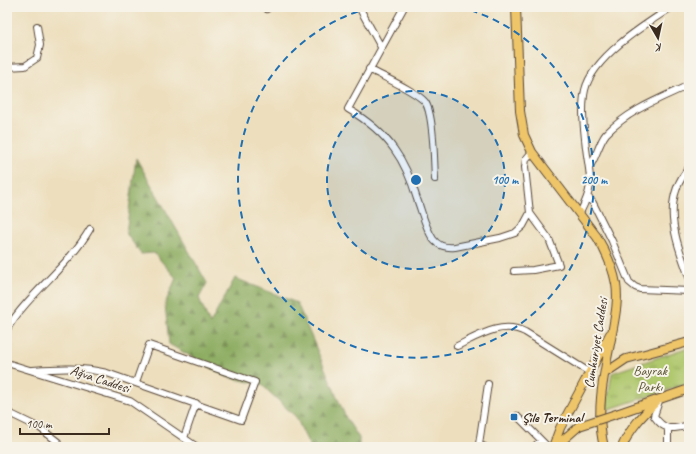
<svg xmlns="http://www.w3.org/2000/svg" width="696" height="454" font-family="Caveat,sans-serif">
<defs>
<pattern id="forest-firs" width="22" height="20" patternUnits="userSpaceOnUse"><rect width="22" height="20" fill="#8cac61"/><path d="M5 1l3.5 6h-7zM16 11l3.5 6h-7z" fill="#748c4f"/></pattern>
<pattern id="park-tufts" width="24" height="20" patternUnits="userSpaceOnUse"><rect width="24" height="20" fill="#b0c86e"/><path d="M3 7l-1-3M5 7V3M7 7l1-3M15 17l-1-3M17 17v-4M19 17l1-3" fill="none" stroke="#90a35a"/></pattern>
</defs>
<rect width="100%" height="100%" fill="#f7f3e8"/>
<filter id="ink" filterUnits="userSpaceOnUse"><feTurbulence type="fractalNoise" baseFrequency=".025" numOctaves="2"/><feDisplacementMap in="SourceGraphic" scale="8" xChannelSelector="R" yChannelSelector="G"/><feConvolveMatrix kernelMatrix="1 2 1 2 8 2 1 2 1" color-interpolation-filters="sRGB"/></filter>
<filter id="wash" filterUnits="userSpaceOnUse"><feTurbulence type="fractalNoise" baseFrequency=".012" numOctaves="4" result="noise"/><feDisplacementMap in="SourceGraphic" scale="16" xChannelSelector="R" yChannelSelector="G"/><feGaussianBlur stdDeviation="0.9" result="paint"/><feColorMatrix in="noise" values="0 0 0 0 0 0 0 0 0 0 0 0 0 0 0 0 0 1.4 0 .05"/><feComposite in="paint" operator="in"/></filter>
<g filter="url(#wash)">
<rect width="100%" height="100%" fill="#eddfbe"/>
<path fill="url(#forest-firs)" stroke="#646b40" d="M136,158L207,283L199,298L210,324L235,278L297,303L346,418L359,438V447H310L296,417L262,385L227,377L169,344L165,304L176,278L154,253L141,254L126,233Z"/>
<path fill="url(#park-tufts)" stroke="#767946" d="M689,347V383L606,410L612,373Z"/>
</g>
<g filter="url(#ink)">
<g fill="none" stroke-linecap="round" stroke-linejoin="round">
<defs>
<path id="minor" d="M266,7L267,9L268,7
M359,7L381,47
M404,7L348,109C365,119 382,132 394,149C405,164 412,182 417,199C422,212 425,227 433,239C438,246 447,248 455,247L500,238L515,233L523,226L530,213
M7,67L25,66L37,58L40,45L37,26
M369,69C383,77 416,91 425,102C434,114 434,162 435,179
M589,167C594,164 599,142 606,134C629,110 659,99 689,85
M689,168C660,201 676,241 689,277
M588,197L593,203L612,241L629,282L635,287L640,289L689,291
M580,213C595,183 590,180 586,148C584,130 581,108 585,90C593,57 644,25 672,7
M514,271L533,270L559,265L549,239L530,213L525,167L526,159L532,152
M7,329C30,292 68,267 90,229
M457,346C478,336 502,320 525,332L589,372
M7,363L130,401L197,447
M33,370C59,368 82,367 107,373L241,420L255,382L149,345L136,382
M659,401L654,416C665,432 673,429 689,425
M7,412L40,428L58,442L59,447
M517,416L548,447
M184,438L196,403
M485,447L479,444L488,384
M534,447L541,440
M668,447V429"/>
<path id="major" d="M516,7L520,111L524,135L532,152L597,237C606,252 613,267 616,284C619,303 614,321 611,339C604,374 595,411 604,447
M605,373L626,359L689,342
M619,413L689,389
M553,447L560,428L610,334
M555,447L579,426
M622,447C630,428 643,415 657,401"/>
</defs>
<use href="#minor" stroke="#564536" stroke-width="8"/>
<use href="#major" stroke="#564536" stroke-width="10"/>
<use href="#minor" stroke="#fff" stroke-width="6"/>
<use href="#major" stroke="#eec569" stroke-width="8"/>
<defs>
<path id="major-bridge" d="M579,426L619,413"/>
</defs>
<use href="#major-bridge" stroke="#564536" stroke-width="10" stroke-linecap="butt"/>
<use href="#major-bridge" stroke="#eec569" stroke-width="8"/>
</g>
</g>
<circle cx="416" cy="180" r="89" fill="#1f6fb2" fill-opacity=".12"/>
<g fill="none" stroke="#1f6fb2" stroke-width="2" stroke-dasharray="7 5">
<circle cx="416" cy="180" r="89"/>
<path d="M459 7A178 178 0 1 1 373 7"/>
</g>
<rect fill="#1f6fb2" stroke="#f7f3e8" stroke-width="1.5" x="510" y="413" width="8" height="8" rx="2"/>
<g text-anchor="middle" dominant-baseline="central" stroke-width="4" stroke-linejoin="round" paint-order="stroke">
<g font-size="14" fill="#3b2a1e" stroke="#f7f3e8">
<text transform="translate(596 343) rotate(-81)">Cumhuriyet Caddesi</text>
<text transform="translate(100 379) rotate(18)">Ağva Caddesi</text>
</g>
<g font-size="14" fill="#585232" stroke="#f7f3e8">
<text x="650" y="370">Bayrak<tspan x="650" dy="16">Parkı</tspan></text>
</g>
<g font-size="14" font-weight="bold" fill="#3b2a1e" stroke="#f7f3e8" text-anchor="start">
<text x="522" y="417">Şile Terminal</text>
</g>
</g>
<circle cx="416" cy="180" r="6" fill="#1f6fb2" stroke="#f7f3e8" stroke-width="2"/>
<g font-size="12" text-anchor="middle" font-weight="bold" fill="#1f6fb2" stroke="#f7f3e8" stroke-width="4" stroke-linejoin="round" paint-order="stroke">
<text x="505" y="184">100 m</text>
<text x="594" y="184">200 m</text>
</g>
<rect width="696" height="454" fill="none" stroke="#f7f3e8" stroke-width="24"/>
<g transform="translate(658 38) rotate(171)" stroke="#f7f3e8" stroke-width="3" paint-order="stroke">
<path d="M0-3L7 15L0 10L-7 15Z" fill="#3b2a1e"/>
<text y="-6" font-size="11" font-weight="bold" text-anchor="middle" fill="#3b2a1e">K</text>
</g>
<path d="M20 428v6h89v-6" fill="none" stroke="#3b2a1e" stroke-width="2"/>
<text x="26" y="428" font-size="12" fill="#3b2a1e" stroke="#f7f3e8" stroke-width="3" paint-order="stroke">100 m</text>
</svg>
